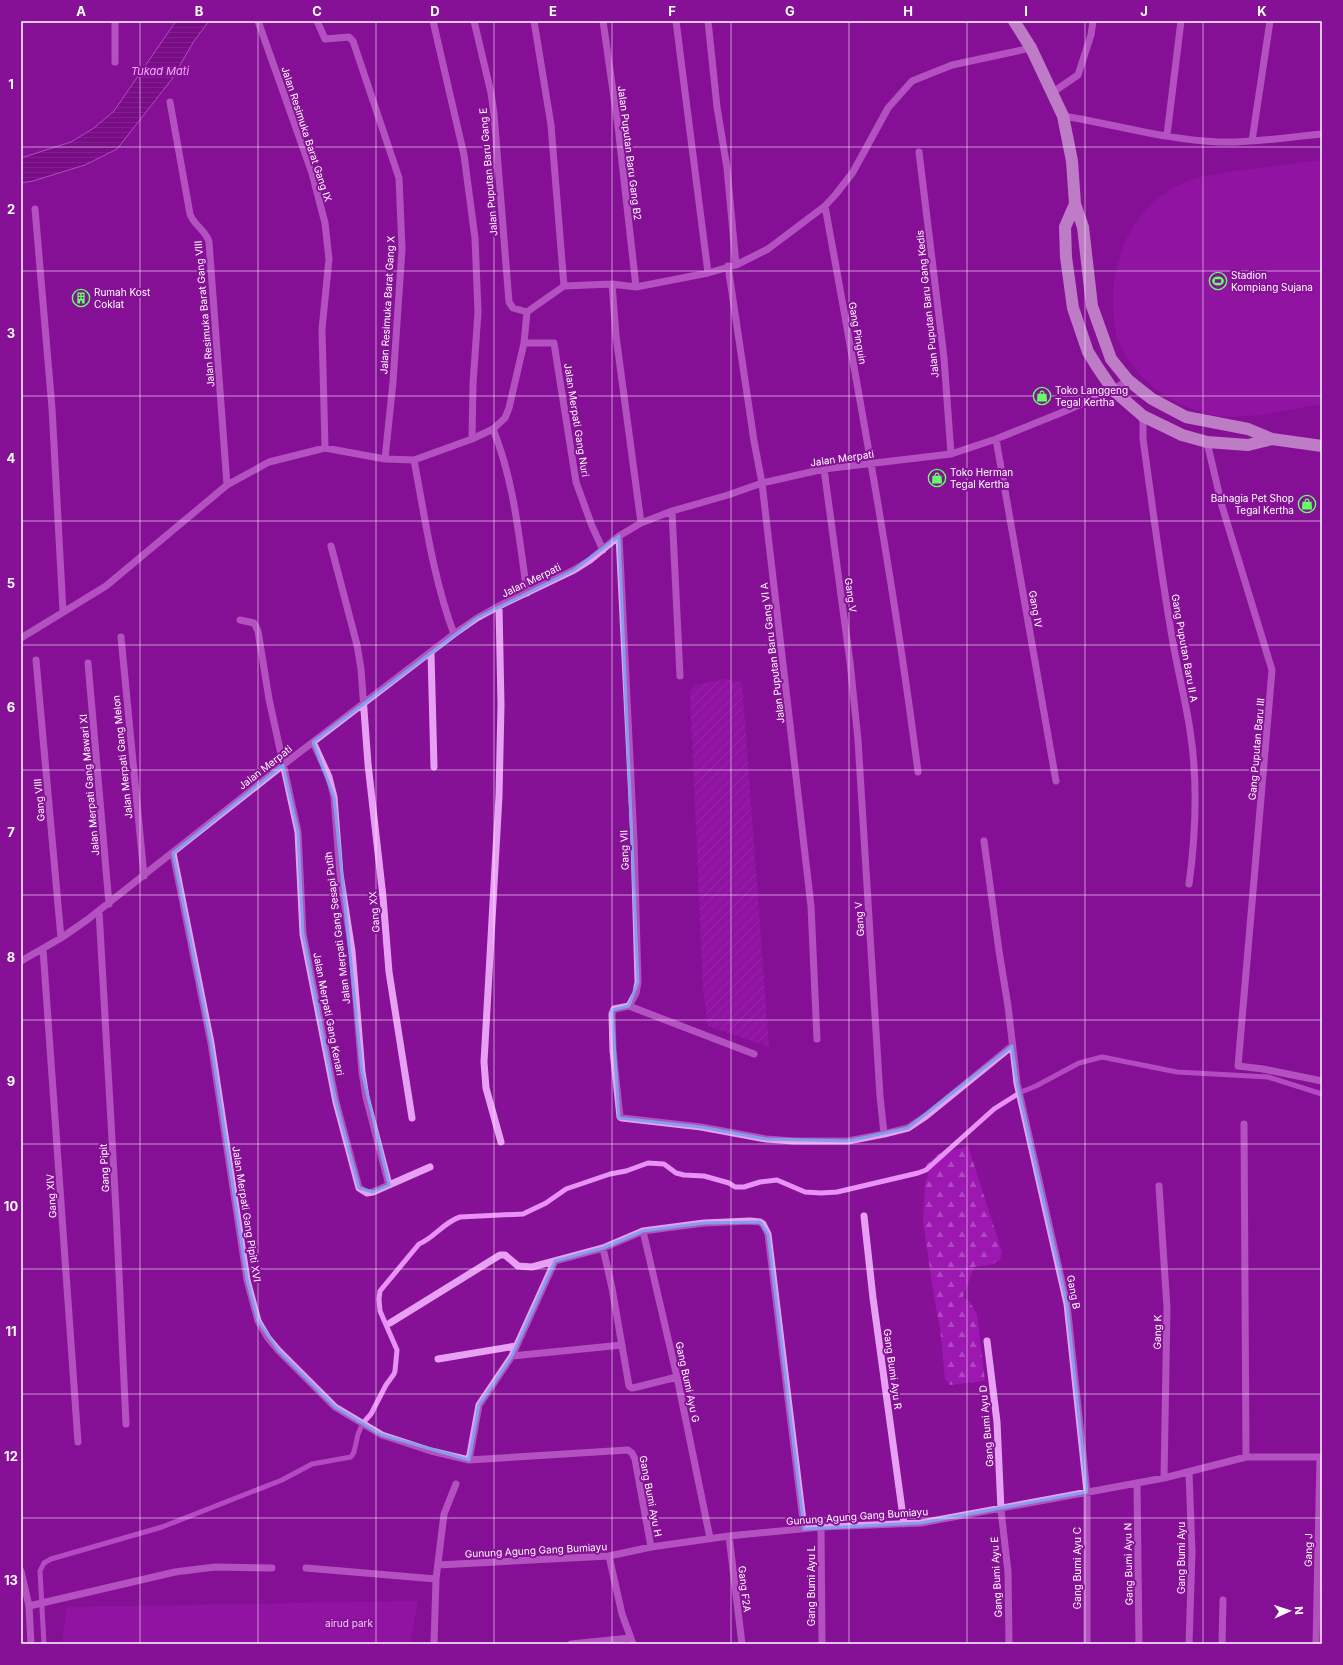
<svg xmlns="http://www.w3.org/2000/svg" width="1343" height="1665" font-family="Inter,sans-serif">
<defs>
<pattern id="forest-firs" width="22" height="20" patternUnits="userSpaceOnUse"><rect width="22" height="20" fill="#9c18b1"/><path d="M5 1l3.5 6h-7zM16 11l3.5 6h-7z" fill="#b046c1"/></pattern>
<pattern id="garden-furrows" width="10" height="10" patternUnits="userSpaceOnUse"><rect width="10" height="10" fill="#9c18b1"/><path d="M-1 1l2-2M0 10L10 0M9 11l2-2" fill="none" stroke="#b046c1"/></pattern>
<pattern id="water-rules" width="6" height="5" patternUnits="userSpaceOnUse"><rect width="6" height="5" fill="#660a72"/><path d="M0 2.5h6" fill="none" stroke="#7d2f87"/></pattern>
</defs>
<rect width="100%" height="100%" fill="#861096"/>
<path fill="url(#forest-firs)" d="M968,1146L1002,1252L1000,1260L993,1264L974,1267L963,1297L969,1301L977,1314L985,1381L950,1385L945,1379L940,1327L935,1303L923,1222L925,1183L928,1175L926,1165L938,1154Z"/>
<path fill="#9c18b1" d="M1322,160V404C1290,409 1246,421 1214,415C1175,408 1132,378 1118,340C1115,331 1114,320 1113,310C1110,262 1132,209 1177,186C1201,174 1221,173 1247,170C1272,166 1297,163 1322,160Z
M418,1601L410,1644H62L67,1607Z"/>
<path fill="url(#garden-furrows)" d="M725,679L742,682L769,1047L708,1026L703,989L690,691L695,685Z"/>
<path fill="url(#water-rules)" stroke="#e891f7" d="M176,21H209L194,41L172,79L117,149L85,165L33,181L21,183V158L71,142L94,128L114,111Z"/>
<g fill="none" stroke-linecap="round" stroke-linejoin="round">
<path stroke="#e891f7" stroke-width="5" d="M44,1644L40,1571L44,1563L51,1559L162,1527L282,1480L312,1464L351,1457L354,1452L358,1434L363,1423L371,1414L386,1385L394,1374L395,1371L397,1350L380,1311L379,1299L380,1291L419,1244C434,1238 444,1222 460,1217L523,1214L546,1203L566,1189L610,1174L626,1171L648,1163L664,1164L676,1173L684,1175L704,1176L729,1183L735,1187H744L760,1182L777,1180L805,1192L821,1193L837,1192L918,1173L926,1170L994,1109L1021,1092L1036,1086L1079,1063L1102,1057L1177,1072L1268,1077L1322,1094"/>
<path stroke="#e8a0f4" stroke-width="7" d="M115,21V62
M258,21L312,173L325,223L329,259L322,329L325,448
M317,21L325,39L349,37L353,41L399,178L402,249L393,382L385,459
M433,21L464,155L475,238L478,312L473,384L472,439
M474,21L491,93L494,114L509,302L513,308L527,312
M534,21L551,125L564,286
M603,21L618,126L636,287
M676,21L708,273
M708,21L717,107L727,168L736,265
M1053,92L1078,75L1091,35L1093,21
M170,102L190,214C194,226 206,230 209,242L227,485
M1063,116C1114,124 1166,140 1219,142C1253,143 1288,137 1322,134
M1167,135L1181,21
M1252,141L1270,21
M919,152L944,358L951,454
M825,206C859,394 894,582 918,772
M35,209L52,408L63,612
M728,266L754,441L762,483L811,906L817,1039
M612,284L616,336L641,523
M524,343H554L576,482L592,526L603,550
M1143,416V439C1152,503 1160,567 1171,631C1176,664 1185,697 1190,730C1198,781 1196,833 1189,884
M493,429C514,481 519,537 527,593
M996,439L1056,781
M1207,442L1222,506L1272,670L1238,1066L1263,1069L1322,1081
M414,460C425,518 433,578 454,634
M672,511L680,676
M619,536L634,841L638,982L636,993L629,1006L614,1009L612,1014L613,1051L620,1117L622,1118L701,1127L766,1139L794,1141H848L884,1134L880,1096L858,740L850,662L824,469
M331,546L357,645L361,669L368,764L383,897L389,972L412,1118
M499,606L501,705L499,796L484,1062L486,1088L501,1142
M240,620L254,623L258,631L269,699L298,832L303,934L336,1102L359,1188L367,1193L373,1192L430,1167
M121,637L144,876
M21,638L106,586L227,485L269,462L325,448L385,459L414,460L472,439L493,429L505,418L509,408L524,343L527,312L564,286L612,284L636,287L708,273L736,265L768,249L825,206L836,194L853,172L888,108L912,81L952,65L1031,48
M431,653L434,767
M36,660L61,938
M88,663L109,904
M313,742L329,777L334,797L340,874L352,951L362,1072L366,1097L389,1185
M984,841L999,951L1008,1006L1017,1083L1067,1304L1087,1492V1644
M173,853L211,1043L247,1280L258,1321L268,1338L278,1350L335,1407L382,1435L431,1451L469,1460L628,1450L632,1453L635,1459L651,1547
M99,911L116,1210L126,1424
M43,949L78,1442
M21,961L61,938L87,920L283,765L454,634L477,618L499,606L574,570L590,560L619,536L641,523L672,511L728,495L762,483L824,469L951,454L996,439L1063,412L1113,390L1128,380
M629,1006L754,1054
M1244,1124L1246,1457
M884,1134L908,1128L926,1116L1012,1046
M1159,1186L1167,1308L1164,1478
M864,1216L873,1298L904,1524
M643,1231L677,1377L710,1538
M603,1248L612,1288L629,1386L632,1388L637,1387L677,1377
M390,1323L500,1255H505L518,1266L532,1267L603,1248L643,1231L704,1223L750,1221L760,1222L763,1224L768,1234L804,1529
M987,1341L997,1422L1001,1510L1008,1572L1009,1644
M512,1356L622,1345
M438,1359L516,1346
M469,1460L479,1405L512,1356L555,1261
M1137,1483L1139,1644
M821,1527L822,1644
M729,1536L742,1644
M609,1556L622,1614L633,1644
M438,1565L609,1556L651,1547L729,1536L821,1527L921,1523L1164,1478L1246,1457H1322
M306,1568L436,1579
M21,1571L29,1606L31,1644
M29,1606L175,1572L215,1567L272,1568
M434,1644L436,1579L444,1514L456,1484
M571,1644L630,1638
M1189,1644L1192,1552L1189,1473
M1222,1644L1223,1600
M1316,1644L1320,1457"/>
<path stroke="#fff" stroke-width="12" d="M1014,21L1031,48L1063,116L1072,161L1075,204L1083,227L1092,306L1111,359L1128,380L1143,392L1152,399L1186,417L1248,429L1272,439L1322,446
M1075,204L1065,227L1066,257L1073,308L1088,352L1098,368L1113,390L1143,416L1182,435L1207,442L1248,445L1272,439"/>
</g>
<path d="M0 0H1343V1665H0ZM619,536L638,982L629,1006L612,1010L619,1118L701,1127L766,1139L848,1141L908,1128L1012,1046L1017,1083L1067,1304L1087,1492L921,1523L804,1529L768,1234L760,1222L704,1223L643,1231L603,1248L555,1261L512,1356L479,1405L469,1460L382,1435L335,1407L278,1350L258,1321L247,1280L211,1043L173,853L283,765L298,832L303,934L336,1102L359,1188L373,1192L389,1185L362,1072L334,797L313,742L477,618L574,570Z" fill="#861096" fill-opacity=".55" fill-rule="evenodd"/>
<path fill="none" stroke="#839eea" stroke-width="3" stroke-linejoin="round" d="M619,536L638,982L629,1006L612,1010L619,1118L701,1127L766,1139L848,1141L908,1128L1012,1046L1017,1083L1067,1304L1087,1492L921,1523L804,1529L768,1234L760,1222L704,1223L643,1231L603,1248L555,1261L512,1356L479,1405L469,1460L382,1435L335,1407L278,1350L258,1321L247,1280L211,1043L173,853L283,765L298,832L303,934L336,1102L359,1188L373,1192L389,1185L362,1072L334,797L313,742L477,618L574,570Z"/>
<path fill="none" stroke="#fff" stroke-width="1" stroke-opacity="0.55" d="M140,21V1644M258,21V1644M376,21V1644M494,21V1644M612,21V1644M731,21V1644M849,21V1644M967,21V1644M1085,21V1644M1203,21V1644M21,147H1322M21,271H1322M21,396H1322M21,521H1322M21,645H1322M21,770H1322M21,895H1322M21,1020H1322M21,1144H1322M21,1269H1322M21,1394H1322M21,1518H1322"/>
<defs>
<symbol id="stadium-ring" viewBox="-11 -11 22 22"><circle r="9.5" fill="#861096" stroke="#62ff66" stroke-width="1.5"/><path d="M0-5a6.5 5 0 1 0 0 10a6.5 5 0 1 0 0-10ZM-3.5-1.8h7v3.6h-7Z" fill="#62ff66"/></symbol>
<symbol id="building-ring" viewBox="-11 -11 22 22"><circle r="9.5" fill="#861096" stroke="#62ff66" stroke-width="1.5"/><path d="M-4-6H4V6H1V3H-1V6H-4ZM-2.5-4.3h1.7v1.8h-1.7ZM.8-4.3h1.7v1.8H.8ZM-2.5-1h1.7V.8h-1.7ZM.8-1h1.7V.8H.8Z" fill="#62ff66"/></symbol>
<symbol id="shop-ring" viewBox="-11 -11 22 22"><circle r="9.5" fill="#861096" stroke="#62ff66" stroke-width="1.5"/><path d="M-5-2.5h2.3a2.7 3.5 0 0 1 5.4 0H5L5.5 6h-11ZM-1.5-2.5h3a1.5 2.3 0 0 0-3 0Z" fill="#62ff66"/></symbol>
</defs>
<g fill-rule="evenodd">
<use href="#stadium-ring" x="1208" y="271" width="20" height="20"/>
<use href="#building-ring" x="71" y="288" width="20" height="20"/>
<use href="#shop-ring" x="1032" y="386" width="20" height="20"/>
<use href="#shop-ring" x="927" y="468" width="20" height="20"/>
<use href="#shop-ring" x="1297" y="494" width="20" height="20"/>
</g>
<g text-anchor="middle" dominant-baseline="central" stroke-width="4" stroke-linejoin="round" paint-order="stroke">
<g font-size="10" fill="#fff" stroke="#861096">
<text transform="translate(307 134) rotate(72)">Jalan Resimuka Barat Gang IX</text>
<text transform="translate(630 153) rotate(83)">Jalan Puputan Baru Gang B2</text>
<text transform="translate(488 172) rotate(-95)">Jalan Puputan Baru Gang E</text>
<text transform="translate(927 304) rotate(-96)">Jalan Puputan Baru Gang Kedis</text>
<text transform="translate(387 305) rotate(-87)">Jalan Resimuka Barat Gang X</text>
<text transform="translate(204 314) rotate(-95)">Jalan Resimuka Barat Gang VIII</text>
<text transform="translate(858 333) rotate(80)">Gang Pinguin</text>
<text transform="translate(577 420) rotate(81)">Jalan Merpati Gang Nuri</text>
<text transform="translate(842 458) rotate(-8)">Jalan Merpati</text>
<text transform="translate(531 580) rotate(-26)">Jalan Merpati</text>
<text transform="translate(851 595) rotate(82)">Gang V</text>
<text transform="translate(1036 609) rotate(80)">Gang IV</text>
<text transform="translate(1185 648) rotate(80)">Gang Puputan Baru II A</text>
<text transform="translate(772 653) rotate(-97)">Jalan Puputan Baru Gang VI A</text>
<text transform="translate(1256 749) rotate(-85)">Gang Puputan Baru III</text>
<text transform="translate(122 757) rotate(-96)">Jalan Merpati Gang Melon</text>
<text transform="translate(265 767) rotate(-38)">Jalan Merpati</text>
<text transform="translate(89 785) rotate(-95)">Jalan Merpati Gang Mawari XI</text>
<text transform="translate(39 800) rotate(-95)">Gang VIII</text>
<text transform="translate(624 850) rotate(-92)">Gang VII</text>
<text transform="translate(374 912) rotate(-95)">Gang XX</text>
<text transform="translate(859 919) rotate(-94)">Gang V</text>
<text transform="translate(337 928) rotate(-97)">Jalan Merpati Gang Sesapi Putih</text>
<text transform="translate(329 1014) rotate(79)">Jalan Merpati Gang Kenari</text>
<text transform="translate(104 1168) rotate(-93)">Gang Pipit</text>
<text transform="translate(51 1196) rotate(-94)">Gang XIV</text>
<text transform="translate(247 1214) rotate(81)">Jalan Merpati Gang Pipiti XVI</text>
<text transform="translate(1074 1292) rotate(79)">Gang B</text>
<text transform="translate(1157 1332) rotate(-89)">Gang K</text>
<text transform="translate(893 1369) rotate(82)">Gang Bumi Ayu R</text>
<text transform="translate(688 1382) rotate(78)">Gang Bumi Ayu G</text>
<text transform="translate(986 1426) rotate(-95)">Gang Bumi Ayu D</text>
<text transform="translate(651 1496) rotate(79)">Gang Bumi Ayu H</text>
<text transform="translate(857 1516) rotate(-4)">Gunung Agung Gang Bumiayu</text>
<text transform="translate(536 1550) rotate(-3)">Gunung Agung Gang Bumiayu</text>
<text transform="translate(1308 1550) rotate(-89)">Gang J</text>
<text transform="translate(1181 1558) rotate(-90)">Gang Bumi Ayu</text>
<text transform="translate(1128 1564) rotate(-91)">Gang Bumi Ayu N</text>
<text transform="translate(1077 1568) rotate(-90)">Gang Bumi Ayu C</text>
<text transform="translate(996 1577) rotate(-93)">Gang Bumi Ayu E</text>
<text transform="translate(811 1586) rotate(-90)">Gang Bumi Ayu L</text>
<text transform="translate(745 1589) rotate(83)">Gang F2A</text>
</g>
<g font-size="10" fill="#fff" stroke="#861096" text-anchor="start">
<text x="1231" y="275">Stadion<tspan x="1231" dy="12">Kompiang Sujana</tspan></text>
<text x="94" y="292">Rumah Kost<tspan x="94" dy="12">Coklat</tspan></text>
<text x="1055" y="390">Toko Langgeng<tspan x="1055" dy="12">Tegal Kertha</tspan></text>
<text x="950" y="472">Toko Herman<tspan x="950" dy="12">Tegal Kertha</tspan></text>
<text x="1294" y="498" text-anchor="end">Bahagia Pet Shop<tspan x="1294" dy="12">Tegal Kertha</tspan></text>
</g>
<g font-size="10" fill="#f6c8fe" stroke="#861096">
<text x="349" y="1623">airud park</text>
</g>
<g font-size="11" font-style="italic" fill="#efacfb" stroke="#861096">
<text x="160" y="71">Tukad Mati</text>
</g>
</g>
<rect width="1343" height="1665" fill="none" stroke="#861096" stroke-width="44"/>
<g transform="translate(1289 1611) rotate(87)" stroke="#861096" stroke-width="3" paint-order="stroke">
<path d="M0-3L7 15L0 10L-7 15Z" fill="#ffffff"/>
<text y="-6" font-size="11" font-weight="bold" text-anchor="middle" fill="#ffffff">N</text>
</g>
<rect x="22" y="22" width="1299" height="1621" fill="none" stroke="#fff" stroke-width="1.5"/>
<g font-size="13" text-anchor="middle" font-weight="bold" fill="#fff">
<text x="81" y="16">A</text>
<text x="199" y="16">B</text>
<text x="317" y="16">C</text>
<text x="435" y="16">D</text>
<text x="553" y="16">E</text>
<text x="672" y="16">F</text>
<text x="790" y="16">G</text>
<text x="908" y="16">H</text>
<text x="1026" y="16">I</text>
<text x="1144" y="16">J</text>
<text x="1262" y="16">K</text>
<text x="11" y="89">1</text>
<text x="11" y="214">2</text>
<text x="11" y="338">3</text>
<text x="11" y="463">4</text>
<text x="11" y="588">5</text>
<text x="11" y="712">6</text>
<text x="11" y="837">7</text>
<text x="11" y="962">8</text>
<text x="11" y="1086">9</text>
<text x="11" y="1211">10</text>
<text x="11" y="1336">11</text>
<text x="11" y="1461">12</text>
<text x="11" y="1585">13</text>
</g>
</svg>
